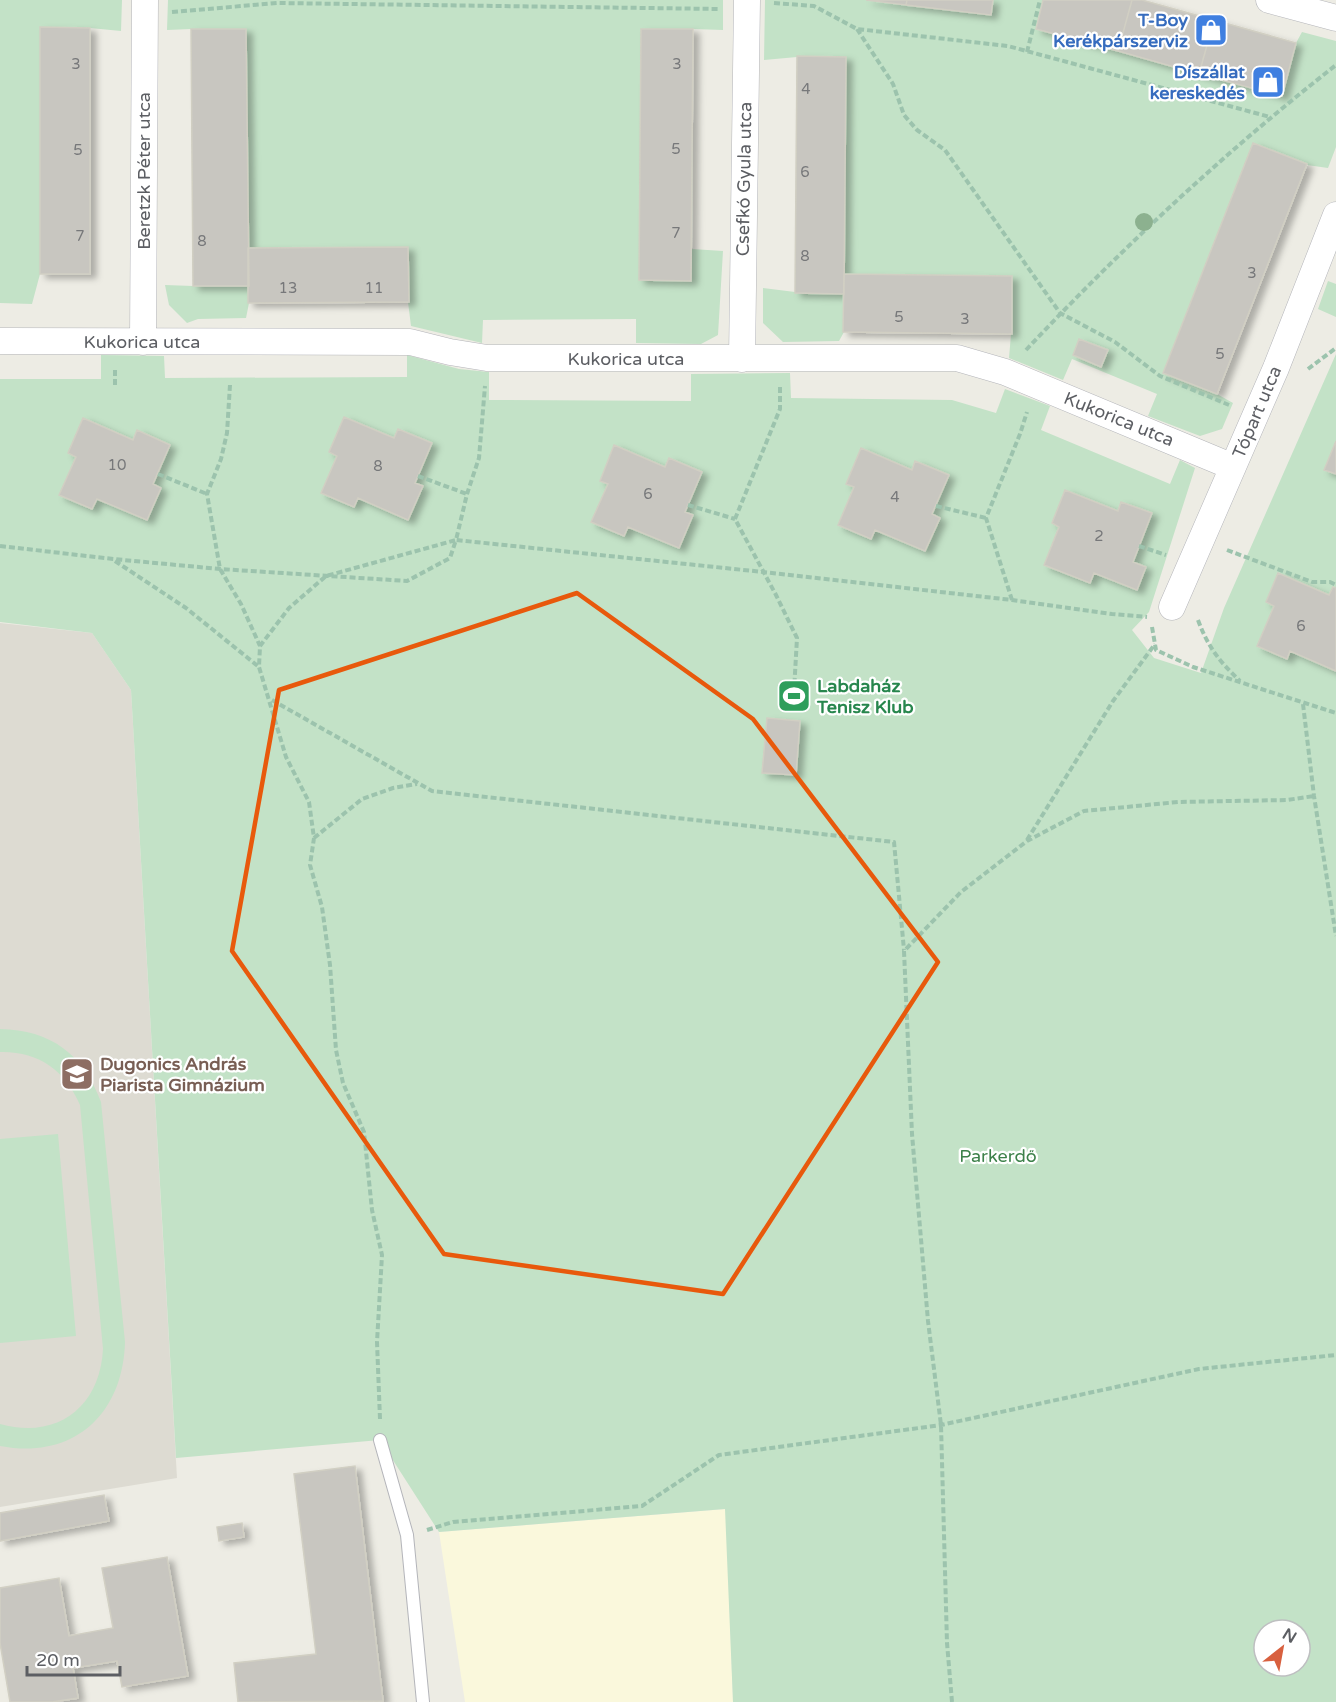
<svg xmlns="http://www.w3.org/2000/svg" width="1336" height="1702" font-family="'Varela Round',sans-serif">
<defs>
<filter id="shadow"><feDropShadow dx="6" dy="4" stdDeviation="3" flood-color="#0004"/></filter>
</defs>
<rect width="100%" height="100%" fill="#edece4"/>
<path fill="#faf8dc" d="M726,1509L733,1702H465L439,1532Z"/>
<path fill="#dddbd2" d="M0,623L92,633L131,690L177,1478L0,1507Z"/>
<path fill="#c3e2c7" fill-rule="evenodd" d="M0,0H122L121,31L90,28H40V274L32,304L0,303Z
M168,0H723V30L693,29L692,249L723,251L718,335L701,344L636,343V319L483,320L482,343L411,326L408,302L249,303L246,318L198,319L187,323L169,305L165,285L193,286L191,29L167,30Z
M765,0H1142L1296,43L1302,32L1336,41V147L1328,168L1307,165L1217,394L1233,403L1222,429L1200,436L1148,416L1157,394L1072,359L1063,380L1009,358L1011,334L844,332L839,341L783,342L763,323V288L795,292L797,57L764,60Z
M1328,281L1336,284V317L1318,309Z
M1336,354V1702H733L725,1509L439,1532L380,1440L176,1458L131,690L92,633L0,622V379H101V355L164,356L165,378L407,377V355L459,369L489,372V400L691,401V374L790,373L791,398L952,400L996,413L1005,389L1050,406L1041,430L1170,484L1180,460L1195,468L1149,612L1132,630L1154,658L1201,673L1224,608ZM1264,1630H1300V1666H1264Z
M0,1029C51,1030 83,1054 101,1102L125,1342C123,1415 73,1460 0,1446V1424C57,1440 100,1407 103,1349L80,1105C65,1070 38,1051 0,1052Z
M58,1134L76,1336L0,1343V1139Z"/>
<path fill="#c8c6c0" stroke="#d1cfc3" stroke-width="1.5" filter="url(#shadow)" d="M866,0H907L906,5Z
M907,0H993L991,15L906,5Z
M1043,0H1132L1118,51L1036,29Z
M1132,0H1142L1214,20L1199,74L1118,51Z
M1214,20L1296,43L1282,96L1199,74Z
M40,27L90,28V274H40Z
M191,29H246L249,286H193Z
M641,29H693L691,281L639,280Z
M797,56L846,57L844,294L795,293Z
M1253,143L1307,164L1217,394L1163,373Z
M408,247L409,302L248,303V248Z
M844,274L1012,276V334L843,332Z
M1079,339L1108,350L1101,367L1073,355Z
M344,417L394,438L398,429L432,443L415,483L423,486L408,520L358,498L354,507L321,493L337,456L329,452Z
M83,418L133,440L137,430L170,445L153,484L161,488L147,520L97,499L92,509L59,495L76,457L68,453Z
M1336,441V474L1324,470Z
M614,445L665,467L669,458L702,472L685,512L693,515L679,548L628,527L624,536L591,522L608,484L600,481Z
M861,448L912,470L915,461L949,475L932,514L940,518L925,551L875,530L871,539L838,525L854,487L846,484Z
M1065,490L1118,511L1121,502L1152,513L1133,562L1146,567L1137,590L1094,573L1090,583L1044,565L1059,527L1052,523Z
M1278,573L1329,595L1333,587L1336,588V671L1290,651L1287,659L1257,646L1274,606L1266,602Z
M767,718L800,721L796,775L762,773Z
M355,1466L383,1701L238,1702L234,1663L316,1654L294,1474Z
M104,1495L109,1521L0,1541V1513Z
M242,1523L244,1537L219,1541L217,1527Z
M167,1557L188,1676L122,1687L117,1661L73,1668L78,1698L52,1702H10L0,1643V1588L59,1578L69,1636L113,1628L102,1568Z"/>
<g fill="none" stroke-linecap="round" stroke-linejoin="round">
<defs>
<path id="service" d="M380,1440L407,1535L423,1702"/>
<path id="minor" d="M1269,0L1336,18
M0,341L410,342L450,352L487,358H957L1005,372L1233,467
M143,342L145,0
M742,359L747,0
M1172,607L1276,368L1336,215"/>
</defs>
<use href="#service" stroke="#b4b5ba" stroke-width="14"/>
<use href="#minor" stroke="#b4b5ba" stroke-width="27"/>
<path stroke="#9cc3ad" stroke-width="4" stroke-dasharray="6 3" stroke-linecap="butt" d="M774,3L814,6L857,29L1008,46L1270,117
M172,12L277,3L720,9
M857,29L893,84L904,115L917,130L945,150L1060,313L1115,342L1160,376L1229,405
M1027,52L1040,0
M1026,350C1122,248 1225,152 1336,65
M1308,369L1336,348
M115,385V369
M230,385L227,433L221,459L207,494L220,569L241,604L260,646
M780,387V409L735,519L776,595L797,638L794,691
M158,474L207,494
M418,476L467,494
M688,505L735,519
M936,506L986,518
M0,546L113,559L220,569L407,581L450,558L456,540L763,572L1012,600L1112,614L1147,617
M1139,546L1166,555
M1227,550L1312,582H1330L1336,585
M115,561L186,608L259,667
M1012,600L986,518L1020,434L1027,412
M1198,620C1208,647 1219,661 1240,681
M1152,627L1156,650L1193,667L1336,713
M272,700L432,791L894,842L904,950
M1303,704L1314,796L1336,936
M314,838L362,799L393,788L417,784
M1027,840L1113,701L1155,644
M380,1419L377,1342L382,1255L372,1210L364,1132L343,1083L336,1050L330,965L322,907L310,865L314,838L309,802L286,757L259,667L260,646L289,608L326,576L456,540L467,494L479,458L485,386
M427,1530L453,1522L642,1506L719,1455L941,1425L1199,1369L1336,1355
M952,1702L947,1643L941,1425L928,1321L912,1134L904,951L961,892L1027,841L1084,811L1178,802L1287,800L1314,796"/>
<use href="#service" stroke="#fff" stroke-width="12"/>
<use href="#minor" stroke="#fff" stroke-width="26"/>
</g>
<circle fill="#8cb18f" cx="1144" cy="222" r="9"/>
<path fill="none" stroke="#e8590c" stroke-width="4.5" stroke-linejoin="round" d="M577,593L753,719L938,962L723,1294L444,1254L232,951L279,690Z"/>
<defs>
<symbol id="shop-square" viewBox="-11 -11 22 22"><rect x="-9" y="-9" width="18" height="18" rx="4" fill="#3f7fe0" stroke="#fff"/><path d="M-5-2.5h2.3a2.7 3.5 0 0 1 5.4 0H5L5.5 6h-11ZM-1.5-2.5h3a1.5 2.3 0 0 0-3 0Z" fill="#fff"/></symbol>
<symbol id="stadium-square" viewBox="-11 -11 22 22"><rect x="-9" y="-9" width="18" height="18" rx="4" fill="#2e9e5b" stroke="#fff"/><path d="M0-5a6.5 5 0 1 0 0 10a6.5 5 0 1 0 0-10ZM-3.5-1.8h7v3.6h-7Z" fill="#fff"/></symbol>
<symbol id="school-square" viewBox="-11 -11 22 22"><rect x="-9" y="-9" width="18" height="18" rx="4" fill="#8d6e63" stroke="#fff"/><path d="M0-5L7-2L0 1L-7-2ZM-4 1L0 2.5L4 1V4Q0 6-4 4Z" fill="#fff"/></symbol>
</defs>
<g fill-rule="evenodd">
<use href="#shop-square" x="1192" y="11" width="38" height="38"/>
<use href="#shop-square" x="1249" y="63" width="38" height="38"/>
<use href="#stadium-square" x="775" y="677" width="38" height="38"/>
<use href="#school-square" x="58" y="1055" width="38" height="38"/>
</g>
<g text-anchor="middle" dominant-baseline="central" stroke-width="4.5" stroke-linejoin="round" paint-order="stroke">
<g font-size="15" fill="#77787a">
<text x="76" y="64">3</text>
<text x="677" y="64">3</text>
<text x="806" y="89">4</text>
<text x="676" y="149">5</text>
<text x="78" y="150">5</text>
<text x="805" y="172">6</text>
<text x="676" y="233">7</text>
<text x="80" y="236">7</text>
<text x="202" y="241">8</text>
<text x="805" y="256">8</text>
<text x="1252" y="273">3</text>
<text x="288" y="288">13</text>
<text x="374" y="288">11</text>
<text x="899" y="317">5</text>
<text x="965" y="319">3</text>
<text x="1220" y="354">5</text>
<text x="117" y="465">10</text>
<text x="378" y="466">8</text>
<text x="648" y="494">6</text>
<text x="895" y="497">4</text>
<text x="1099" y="536">2</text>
<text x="1301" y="626">6</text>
</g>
<g font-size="18" font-weight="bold" fill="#366cbe" stroke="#fff" text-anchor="end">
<text x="1188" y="20">T-Boy<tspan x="1188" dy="21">Kerékpárszerviz</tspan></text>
<text x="1245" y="72">Díszállat<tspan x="1245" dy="21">kereskedés</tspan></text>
</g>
<g font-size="18" fill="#5c5e63" stroke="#fff">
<text transform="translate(144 171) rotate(-90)">Beretzk Péter utca</text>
<text transform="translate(744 179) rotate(-89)">Csefkó Gyula utca</text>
<text x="142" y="342">Kukorica utca</text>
<text x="626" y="359">Kukorica utca</text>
<text transform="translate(1257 412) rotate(-67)">Tópart utca</text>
<text transform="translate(1119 419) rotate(22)">Kukorica utca</text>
</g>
<g font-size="18" font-weight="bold" fill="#27864d" stroke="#fff" text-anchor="start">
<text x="817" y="686">Labdaház<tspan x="817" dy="21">Tenisz Klub</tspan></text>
</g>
<g font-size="18" font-weight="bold" fill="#785e54" stroke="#fff" text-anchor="start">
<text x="100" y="1064">Dugonics András<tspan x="100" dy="21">Piarista Gimnázium</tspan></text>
</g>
<g font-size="18" fill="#3d814a" stroke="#fff">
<text x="998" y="1156">Parkerdő</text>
</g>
</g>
<g transform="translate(1282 1648) rotate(31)"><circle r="28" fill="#ffffff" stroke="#bebfc1" stroke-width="1.5"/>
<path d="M0-4.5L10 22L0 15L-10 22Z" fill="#d8603f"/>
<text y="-9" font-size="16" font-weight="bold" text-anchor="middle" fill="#5c5e63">N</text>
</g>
<path d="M27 1666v9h93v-9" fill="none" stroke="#5c5e63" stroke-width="3"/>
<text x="36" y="1666" font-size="18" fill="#5c5e63" stroke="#ffffff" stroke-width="4.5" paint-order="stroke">20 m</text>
</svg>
